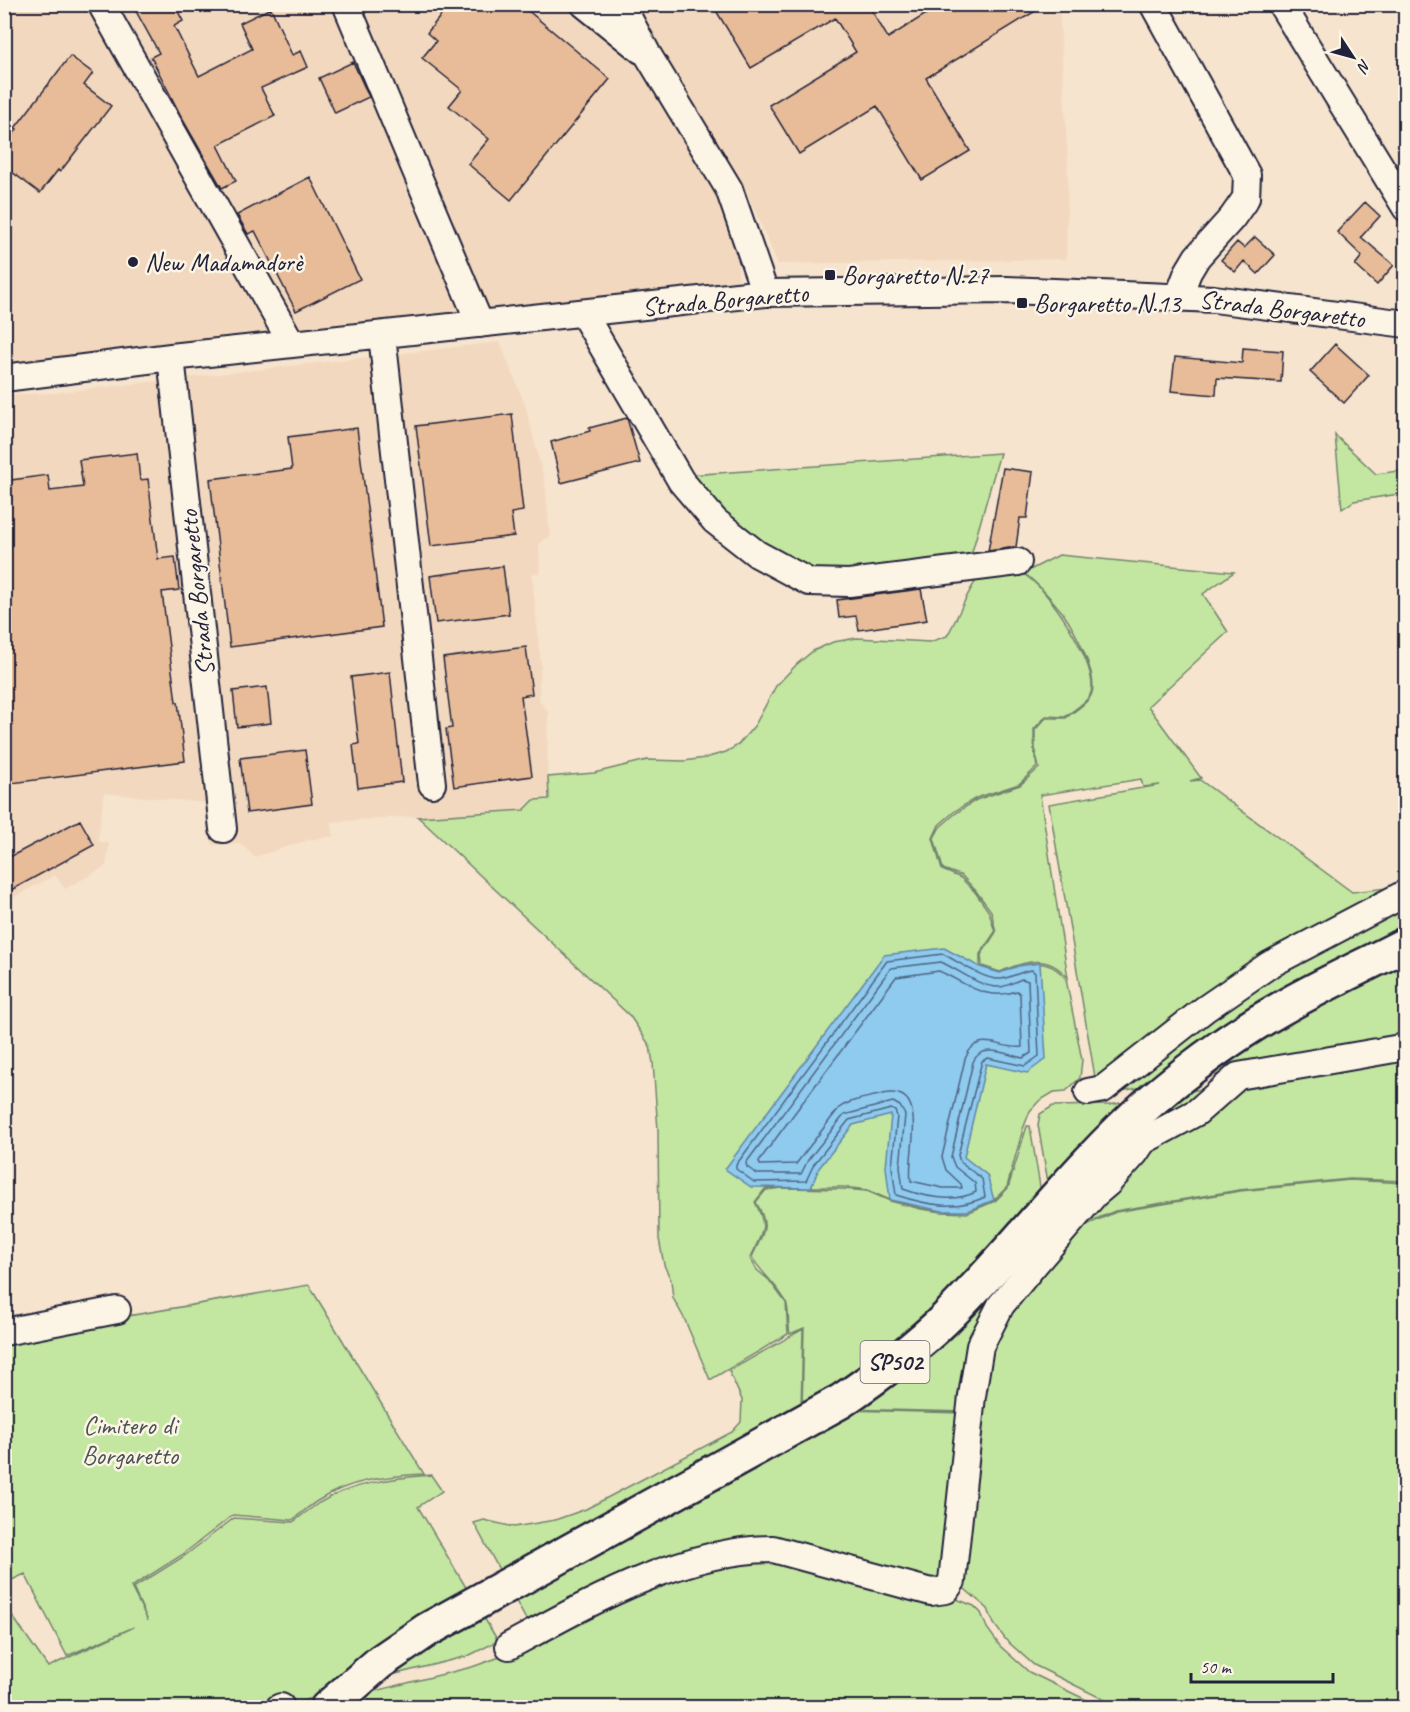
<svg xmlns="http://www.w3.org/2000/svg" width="1410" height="1712" font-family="Caveat,sans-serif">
<rect width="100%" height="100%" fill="#f6e4ce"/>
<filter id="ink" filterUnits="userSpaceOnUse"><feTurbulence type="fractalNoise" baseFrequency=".0167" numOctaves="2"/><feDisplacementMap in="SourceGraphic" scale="12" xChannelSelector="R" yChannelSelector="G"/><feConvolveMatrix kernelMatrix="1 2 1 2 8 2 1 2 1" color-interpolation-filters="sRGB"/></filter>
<g filter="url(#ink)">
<path fill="#f2d8be" d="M4,5H566L624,51L643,71L707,174L725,215L737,256L739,285L5,368Z
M633,5H1059L1068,164L1066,259L778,264L746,190Z
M500,342L525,405L545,482L550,538L544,539L539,545L540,573L532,574L541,666L539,682V700L548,712L547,798L533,799L522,809L331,822L334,836L308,840L255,857L240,843L212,845L207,803L104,793L98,841L109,844L106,866L65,889L55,875L5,902L4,395L54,393Z"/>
<path fill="#c3e6a0" stroke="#72846e" stroke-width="1.5" d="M1335,435L1376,474L1405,470V493L1354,501L1342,509Z
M1000,453L970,559L843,575L802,569L758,549L689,475Z
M1059,555L1234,572L1203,594L1228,632L1148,706L1201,778L1190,781L1200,780L1352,892L1405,886V1042L1098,1095L1049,804L1160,785L1143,787L1141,779L1040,795L1068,978C1048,953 1025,961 1000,972L982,966L981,955L996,932L991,911L976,891L962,876L943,869L934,838L940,827L956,813L976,800L1020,785L1039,768L1035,750V730L1046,718H1066C1073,712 1085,705 1090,697C1102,680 1073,627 1062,612C1051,598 1038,584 1024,573Z
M986,568C997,569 1012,569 1023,574C1046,584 1103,670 1090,695C1086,703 1072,711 1065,717L1046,716L1034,729V750L1037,767L1019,784L976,798L955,811L939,825L933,838L942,870L961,878L975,892L989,912L995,932L980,954V967L1000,973C1024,963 1048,955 1066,979L1082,1060L1080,1078L1066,1091L1054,1092L1039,1101L1030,1111L1023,1129L1007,1187L994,1200L967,1211H942L921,1208L890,1200L867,1190L843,1187H782L765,1189L755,1202C769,1229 762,1232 750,1258L757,1270L769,1280L786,1303L788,1334L710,1380L684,1318L673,1298L671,1280L664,1265L659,1239L658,1130L653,1063L650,1046L630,1016L418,817L524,810L534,800L549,799L548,777L594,773L647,760L684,761L705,758L726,752L738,745L755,725L776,686L797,664L813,651L833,642L857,638L930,642L947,636C960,614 968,587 986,568Z
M1405,1054V1181L1350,1179L1239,1190L1115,1211L1084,1224L1053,1211L1038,1125L1040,1114L1053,1106L1109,1105Z
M1027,1126H1030L1044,1211L967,1412L802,1408L804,1328L790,1334C788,1325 789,1314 787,1305C784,1292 759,1271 752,1257C763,1232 771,1228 756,1202L766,1190L782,1188L843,1189L867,1191L890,1201L921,1209L942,1212L967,1213L995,1201L1008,1188Z
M1350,1180L1405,1183V1707H1119L1034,1665L1006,1640L994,1624L988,1609L958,1583L978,1397L995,1328L1084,1226L1116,1212L1240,1191Z
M309,1285L424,1474C387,1476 350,1480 319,1500C309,1506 301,1514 292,1520L233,1515L182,1555L131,1587L148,1621L133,1588L183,1557L234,1518L293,1522C301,1516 310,1509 319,1503C352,1483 393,1478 431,1475L442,1491L418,1507L498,1641L468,1656L372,1680L283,1707H5L4,1604L48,1667L134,1627L67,1656L25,1574L5,1583V1337Z
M803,1329L801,1409L965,1413L942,1585L774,1543L530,1627L474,1523L484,1520L514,1527L555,1520L586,1509L732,1432L741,1422L742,1400L729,1371Z
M748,1555L949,1596L974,1606L981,1613L987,1628L1000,1646L1029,1672L1101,1707L322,1708L375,1691L472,1667L511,1653L628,1591Z"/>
<path fill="#8fcaef" stroke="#6387a7" stroke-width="1.5" d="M944,948L980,967L1000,973L1018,966L1040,963L1046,1059L1027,1073L986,1064L964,1157L987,1175L994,1200L967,1211H942L890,1200L886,1167L891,1115L853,1125L819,1168L811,1188L751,1187L725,1169L884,955Z"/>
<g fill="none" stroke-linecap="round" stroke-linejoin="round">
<path stroke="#4e6583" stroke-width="1.5" d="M943,954C957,961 984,980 1000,979C1008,979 1021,971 1032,970L1035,973L1039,1056L1025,1066L988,1058L982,1061L958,1155L960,1162L982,1179L985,1197C956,1211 927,1205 896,1195L892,1167L897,1116L895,1111L891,1109L849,1120L814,1164L806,1181L754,1182L736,1169V1165L887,961Z
M941,962C959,970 979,987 999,987C1007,987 1015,981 1022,979L1028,981L1031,1053L1023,1058C1007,1055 982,1042 973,1062L951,1157L955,1167L975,1183L976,1192C954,1203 925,1197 903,1189L900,1167L905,1115L900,1106L893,1102L844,1115L808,1160L801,1174H757L747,1167L746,1163L891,968Z
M939,971C966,983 985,1002 1017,991L1020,994L1022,1047C1000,1050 977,1028 965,1059L942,1157L946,1170L961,1184L962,1188H943L911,1181C906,1154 933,1080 879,1095C866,1098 850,1100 839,1108L796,1164L760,1165L759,1161L896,977Z"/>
</g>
<path fill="#e8bc98" stroke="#22223b" stroke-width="1.5" d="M132,4H174L183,21L174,26L199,76L252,49L240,23L271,8L292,55L301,51L308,67L261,88L275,116L218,145L236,181L222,188L182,118L151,57L159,53Z
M450,4H520L610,79L511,200L468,164L489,139L449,106L462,90L422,58L436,41L427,33Z
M712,4H868L888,38L942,4H1047L926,78L970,151L922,180L877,106L799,154L769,105L856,52L835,18L751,68Z
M70,56L93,73L84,85L111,106L60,172L58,170L40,193L4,166V146L17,129L15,128Z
M353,62L369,97L335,113L319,78Z
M310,177L360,279L296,311L255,231L248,234L237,215Z
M1365,202L1380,216L1361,237L1394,265L1377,285L1355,265L1362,256L1337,232Z
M1255,237L1275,255L1258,274L1244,261L1235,272L1221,260L1237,242L1244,248Z
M1335,344L1369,375L1344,403L1310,372Z
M1243,348L1283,351L1281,382L1217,378L1216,395L1171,391L1175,357L1242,363Z
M512,414L523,511L511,513L514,536L431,546L416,426Z
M627,418L640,463L561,483L551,442L590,431L589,428Z
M357,428L382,627L230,647L210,479L292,469L288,437Z
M137,453L140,480L148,479L158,559L175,557L179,590L162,592L176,702H178L185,761L4,784V481L48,475L50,491L83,487L79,460Z
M1003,468L1033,472L1027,518H1020L1016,547L988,551Z
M503,566L509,614L436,623L430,576Z
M921,589L927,620L859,630L856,616L839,618L837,600Z
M526,647L532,694L521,696L532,776L454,787L446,729L452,728L443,658Z
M390,672L402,782L358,788L353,745L359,744L351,677Z
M267,687L271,723L237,727L233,691Z
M305,750L312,804L247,813L240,758Z
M80,820L94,845L4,894V860Z"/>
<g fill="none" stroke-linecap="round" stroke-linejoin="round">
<defs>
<path id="minor" d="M101,4L292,344
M346,4L480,324
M584,4L641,50
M621,4L648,55L729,189L765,293
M1153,4L1247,175L1246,198L1232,218L1197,257L1188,272L1178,298
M1281,4L1406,208
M583,313L681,481L715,521L757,554L809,582L849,583L1018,562
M382,335L432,784
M171,357L223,829
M4,378L171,357L765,293L1007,290L1214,299L1406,324
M1088,1092L1103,1089L1205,1009L1269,965L1406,893
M4,1332L117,1310
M509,1646C587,1604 682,1549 773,1549L931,1592L946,1590L952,1581L972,1396L980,1346L1001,1305L1033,1266L1095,1194L1108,1183L1135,1153L1143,1141L1197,1112L1238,1076L1406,1047
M279,1708L281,1707"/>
<path id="major" d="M327,1708L380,1662L427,1630L841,1401C878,1376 913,1350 945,1319C1016,1249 1075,1167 1151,1101C1191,1067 1234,1035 1280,1009C1321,985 1364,966 1406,944"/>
</defs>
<use href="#minor" stroke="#22223b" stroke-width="30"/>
<use href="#major" stroke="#22223b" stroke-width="38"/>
<use href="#minor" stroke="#fcf5e5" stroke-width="26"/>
<use href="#major" stroke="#fcf5e5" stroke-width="33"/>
</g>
</g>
<g fill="#22223b" stroke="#fcf5e5" stroke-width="2">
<circle cx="133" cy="262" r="6"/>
<rect x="824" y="269" width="12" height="12" rx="3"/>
<rect x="1016" y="297" width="12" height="12" rx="3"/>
</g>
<g text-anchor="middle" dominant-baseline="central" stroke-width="5" stroke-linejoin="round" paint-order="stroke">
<rect fill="#fcf5e5" stroke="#63616e" stroke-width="1.5" x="860.5" y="1341" width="69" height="42" rx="4.5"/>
<g font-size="24" font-weight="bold" fill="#22223b">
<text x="895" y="1362">SP502</text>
</g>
<g font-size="26" fill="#22223b" stroke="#fcf5e5" text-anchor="start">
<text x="145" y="262">New Madamadorè</text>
<text x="842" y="275">Borgaretto N.27</text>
<text x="1034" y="303">Borgaretto N.13</text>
</g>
<g font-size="26" fill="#22223b" stroke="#fcf5e5">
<text transform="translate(725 300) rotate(-5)">Strada Borgaretto</text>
<text transform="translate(1282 309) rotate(7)">Strada Borgaretto</text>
<text transform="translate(197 593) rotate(-96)">Strada Borgaretto</text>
</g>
<g font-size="26" fill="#4a5354" stroke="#fcf5e5">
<text x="130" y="1425">Cimitero di<tspan x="130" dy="30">Borgaretto</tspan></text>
</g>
</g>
<rect width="1410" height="1712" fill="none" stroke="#fcf5e5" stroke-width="24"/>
<rect x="12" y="12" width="1386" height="1688" fill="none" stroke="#22223b" stroke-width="2" filter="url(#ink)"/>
<g transform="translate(1353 57) rotate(126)" stroke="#fcf5e5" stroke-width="4.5" paint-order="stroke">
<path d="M0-4.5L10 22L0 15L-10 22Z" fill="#22223b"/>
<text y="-9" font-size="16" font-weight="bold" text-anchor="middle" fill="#22223b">N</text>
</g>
<path d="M1191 1673v9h142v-9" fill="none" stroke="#22223b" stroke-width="3"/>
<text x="1200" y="1673" font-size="18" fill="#22223b" stroke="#fcf5e5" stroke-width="4.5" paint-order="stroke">50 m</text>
</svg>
